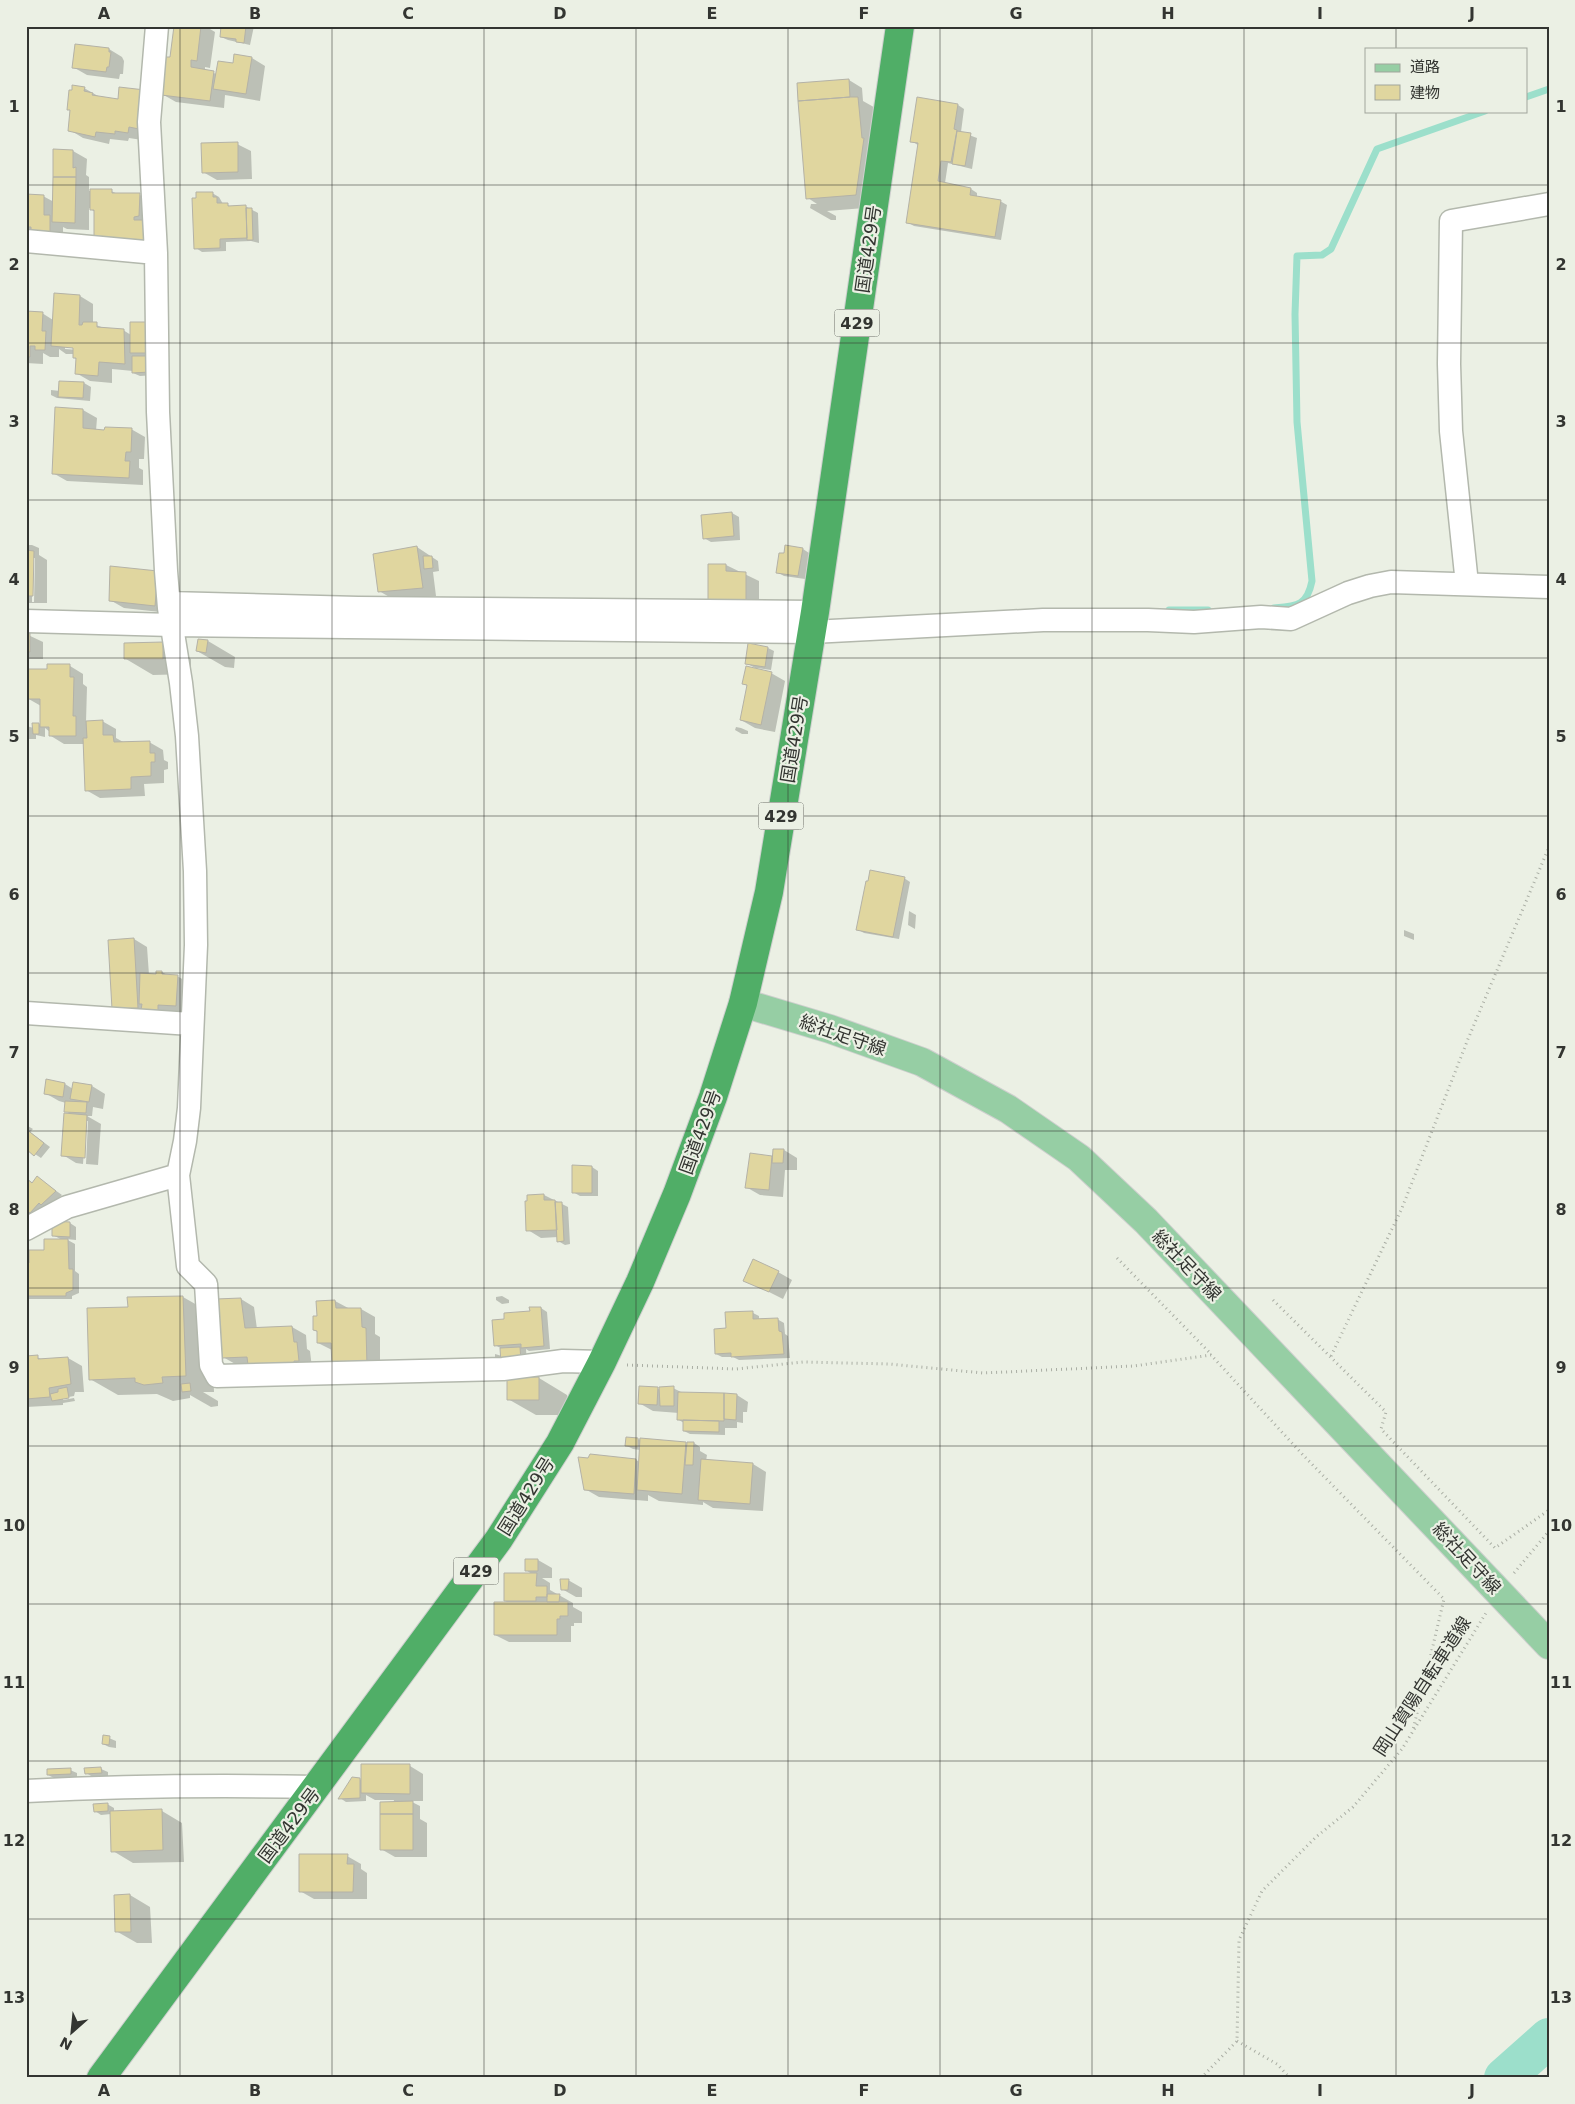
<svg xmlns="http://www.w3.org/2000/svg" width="1575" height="2104" font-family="'DejaVu Sans','Noto Sans JP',sans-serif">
<rect width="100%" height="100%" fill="#ebf0e4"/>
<path fill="#0003" fill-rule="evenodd" d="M175,26H205L215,32L210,68L205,67V71L217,74L252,58L265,66L260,101L225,95L224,108L176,102L162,94L171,59Z
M223,26H254L250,45L228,40L221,37Z
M109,49L122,57L124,61L123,74H120L119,79L87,75L73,67Z
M849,80L862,88L863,101L879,110L877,207L827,211L836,216V220H831L810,208L811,204H817L808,198Z
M84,88L98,96L153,136L142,140L129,138L128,141L110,139L109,144L83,138L70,130L72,111L68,109Z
M918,99L958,105L964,109L961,132L977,138L972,169L948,163L945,183L971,189L977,193V197L1000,201L1007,205L1001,240L914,226L907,222L919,146L912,141Z
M237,144L251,151L252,179L217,180L203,172Z
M73,151L87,159L86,175L89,177V191H111L118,194L140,195L153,202L156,229L95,212L89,208V230L67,229L63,227V239L26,234V196H43L54,202Z
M212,193L219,197L223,204L233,207L245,206L258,213L259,243L251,241L226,242V251L202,252L196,248Z
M80,296L93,304V324L107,329L123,330L131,335L148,323L156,375L140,376L133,373V371L112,369V383L90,381L76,373L77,359L74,358V354H66L59,349V357H50L43,353V364L26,363V310L31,312L42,313L53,320ZM65,346L79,348V350L65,349Z
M60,382L84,383L91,387L90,401L57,398L51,395V390L60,391Z
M83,410L97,418L96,431L131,429L145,437L144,459H139V468L143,470V485L67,481L53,473Z
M732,513L739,517L740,540L711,542L704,538L703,516Z
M26,545H32L39,548V555L47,560V603H26ZM32,558H35L34,602H32Z
M417,547L438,561L439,571L433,572L436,596L393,599L379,591L375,555Z
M803,549L809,553L805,579L784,576L777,572Z
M726,565L759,581V610L723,609Z
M171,580L169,613L124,608L110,600Z
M26,634L43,642V659H26Z
M208,641L235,657L234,668L225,667L197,651Z
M163,643L191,659V674L153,675L126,659V644Z
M768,648L774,651L771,670L757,668V669L746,663Z
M70,666L83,674V684L87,687L86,722L102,721L116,729V738L125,743L149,742L163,750L164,760L168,762V769L164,770V783L144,784L145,796L100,798L86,790L84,744H64L51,736L50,732L45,728V737L36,735V739H26V726L34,728L39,724L41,725V706L27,698L48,670Z
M771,673L785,681L775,732L755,728L741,720L748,686L744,684Z
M736,727L741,728L748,731V734H742L735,730Z
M904,878L910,882L899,939L864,933L857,929Z
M909,911L916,915L915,929L908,925Z
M1404,930L1414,934V940L1404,936Z
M134,939L147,947L149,975H157L162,972L167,975L177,976L191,984L190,1013L114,1008Z
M65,1084L73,1089L92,1086L105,1094L103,1109L93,1107L92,1116H87L101,1124L98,1165L86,1164L88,1121H86L83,1164L76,1163L63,1155L72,1115L66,1111V1103L59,1101L45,1093Z
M26,1125L33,1129L30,1132L50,1147L41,1158L26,1148Z
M784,1150L797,1158V1170H785L783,1197L760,1195L746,1187L751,1155L774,1158Z
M574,1167H592L598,1171V1196H580L573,1192Z
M26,1178L33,1183L38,1178L62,1195L49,1208L37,1216L26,1209Z
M544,1195L568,1207L570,1244L565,1245L558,1241V1237L541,1238L528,1230Z
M70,1223L76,1227V1240L66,1239L75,1244V1271L79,1274V1293L72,1296V1299H29L26,1298V1264H31L45,1251L62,1240L53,1235Z
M778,1272L792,1280L783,1299L745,1280Z
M502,1296L509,1300V1303L502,1304L496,1300V1297Z
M183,1297L211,1313L214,1392H203L218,1401V1406L211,1407L190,1395V1398L173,1401L157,1394L118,1395L90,1379L130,1309L129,1298Z
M241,1299L254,1307L257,1329L292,1327L306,1335L307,1349L310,1351L312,1368L237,1365L223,1357Z
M335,1301L350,1309H361L375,1317V1334L380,1337V1374L318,1343V1332L314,1330L318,1317L317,1302Z
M541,1308L547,1312L550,1349L529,1351L526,1349L527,1364L495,1359V1354L502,1356V1349L495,1345L506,1320Z
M753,1313L759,1316V1320L777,1319L784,1323L785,1334L788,1336L790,1358L739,1360L733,1357H722L716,1354L727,1330Z
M26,1357H37L43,1360L68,1358L82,1366L84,1392H75L74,1396L63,1398V1400L74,1398L75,1401L63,1403V1405L26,1407Z
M539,1378L567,1395V1415H536L508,1399Z
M673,1388L683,1393L737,1395L748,1402L747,1412H743V1423L737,1422V1428H725V1435L690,1434L684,1431V1423L679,1420V1413L653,1411L639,1403L658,1389L661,1390Z
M627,1438L688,1445L694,1443L700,1447V1451L707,1455L706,1461L753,1464L766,1472L763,1511L713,1508L703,1502V1505L659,1501L648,1495V1501L599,1497L585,1489L591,1456L636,1460L640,1462V1450L633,1449L627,1446Z
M538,1560L552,1568V1578H542L550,1583V1590L573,1603V1607L582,1612V1623H574V1626H571V1642H509L495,1635L511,1604L505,1601L533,1575L526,1570Z
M568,1580L582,1588V1597H576L562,1589Z
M104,1736L116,1741V1748L109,1747L103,1744Z
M410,1766L423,1774V1801H410L420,1806V1819L427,1823V1857H395L381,1849L394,1800H375L366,1795V1801L346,1802L340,1798L360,1779L362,1781Z
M101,1769L108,1772V1776L93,1777L86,1773Z
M70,1770L77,1773V1777L54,1778L48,1775Z
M107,1804L114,1808V1813L162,1811L182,1823L184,1862L133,1863L113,1851L111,1814L101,1815L95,1811Z
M347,1856L361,1864V1869L367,1873V1899H314L300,1891Z
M130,1895L150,1907L152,1943H137L116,1931Z"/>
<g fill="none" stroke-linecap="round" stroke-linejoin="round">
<path stroke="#9cdfcb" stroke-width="7" d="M1526,97L1549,89
M1274,608C1297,606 1307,606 1312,581L1297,422L1295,314L1297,256L1322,255L1331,249L1377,149L1485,111
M1169,610H1208"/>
<path stroke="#9cdfcb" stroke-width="40" d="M1504,2078L1549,2038"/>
</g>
<path fill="#e0d69f" stroke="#b4b2a7" d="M174,26H201L197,61L191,60V67L214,71L210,101L161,95L166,57H170Z
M221,26H246L244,43L236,42V39L220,37Z
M75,44L109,48V52H111L109,67H107L106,72L72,68Z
M234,54L252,57L246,94L213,89L218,61L233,63Z
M849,79L850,97L798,101L797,83Z
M72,85L85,87L84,91L93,93L92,95L118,99L119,87L145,90L139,129L129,127L128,133L115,131V134L96,132L95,137L68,131L70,110H67L69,90H72Z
M850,97H858L862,138H864L856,195L806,199L798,101Z
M917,97L958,104L954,129L957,130L951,162L941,161L938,181L971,188L970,195L1001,200L995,237L906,223L918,143L910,142Z
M957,131L971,133L965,166L952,164Z
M238,142V172L202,173L201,143Z
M53,149L73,150V168L76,167V177H53Z
M53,177H76L75,223L52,222Z
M90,189H112V193H140L139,216L134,217V220H143V224H147V241L94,238V210H90Z
M196,192H213V197H217V203H228V206L246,205L247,238L220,239V248L194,249L192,198H196Z
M26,194L44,195V215H50V232L31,231V227H26Z
M246,208H252L253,240H247Z
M54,293L80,295L79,325H82L83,322H97V327L124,329L125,364L99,362L98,376L75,374L76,358H73V348L51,346Z
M26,311L43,312L42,331H46L45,350H35V346H30V357H26Z
M130,322H149V353H130Z
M132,356H150V372L132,373Z
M59,381L84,382L83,398L58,397Z
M55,407L83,409V428L104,430L105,427L132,428L131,452H126L125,461H130L129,478L52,474Z
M732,512L734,536L703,539L701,515Z
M785,545L803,548L798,576L776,573L779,553H784Z
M417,546L423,588L378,592L373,554Z
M26,550L34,551L33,596H26Z
M423,556H432L433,568L424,569Z
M708,564H726V571L746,572V603L708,601Z
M110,566L158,571L155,606L109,601Z
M26,633H30V652H26Z
M198,639L208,640L206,653L196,651Z
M163,642V659H124V643Z
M748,643L768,647L765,667L745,664Z
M47,664H70V677H74L73,716H76V736H49V727H40V699H26V669H47Z
M746,666L772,672L761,725L740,720L747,685L742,684Z
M103,720V735H113L114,742L150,741V753H155V762H151V776L131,777V789L85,791L83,738H87L86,721Z
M32,723H39V734H33Z
M870,870L905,877L893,937L856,930L866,881H868Z
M134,938L138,1008L112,1009L108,940Z
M156,971H162V974L178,975L176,1006L158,1005V1011L141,1010L142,1004H139L140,973L156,974Z
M46,1079L65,1083L63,1097L44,1094Z
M73,1082L92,1085L89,1102L70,1099Z
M65,1101L87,1102L86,1113L64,1112Z
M64,1113L87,1115L85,1158L61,1156Z
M26,1129L44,1143L34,1156L26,1149Z
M773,1149H784L783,1163H772Z
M750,1153L772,1156L769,1190L745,1188Z
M572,1165L592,1166V1193H572Z
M37,1176L56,1191L41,1205L39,1203L30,1213L26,1210V1178L32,1183Z
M544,1194V1200H555L557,1230L526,1231L525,1201H527V1195Z
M555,1202H562L564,1241L557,1242Z
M52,1221L70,1222V1237L52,1236Z
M44,1239H68L69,1269H73V1290L66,1293V1296H26V1263H29V1250H44Z
M753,1259L779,1271L769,1292L743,1281Z
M183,1296L186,1376L162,1377L163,1383L144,1385L135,1382V1378L89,1380L87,1308L128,1307L127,1297Z
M241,1298L245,1328L292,1326L294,1342H297L299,1361H294V1367L248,1365L247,1357L222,1358L216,1299Z
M335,1300L336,1308H361L362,1327L366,1328L367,1366L332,1367L331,1343H317V1331L313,1330V1316H317L316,1301Z
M529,1307H541L544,1346L521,1348V1344L494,1346L492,1320L504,1319V1313L530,1311Z
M753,1311V1319L778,1318L779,1331L782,1332L784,1354L731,1357V1353L715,1354L714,1329L726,1328L725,1312Z
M520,1347L521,1361L501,1363L500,1348Z
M38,1355V1359L68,1357L71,1384L49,1388L50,1397L26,1399V1356Z
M507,1377H539V1400H507Z
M190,1383L191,1391L182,1392L181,1384Z
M639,1386L658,1387L657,1405L638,1404Z
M674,1386V1406H660L659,1387Z
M67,1387L69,1398L52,1401L50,1394L58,1392V1389Z
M678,1392L724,1393V1421L677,1420Z
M724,1393L737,1394L736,1420L724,1419Z
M683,1420L719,1421V1432L683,1431Z
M626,1437L638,1438V1447L625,1446Z
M640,1438L686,1442L682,1494L637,1490Z
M687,1442H694L693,1465H685Z
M590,1454L636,1459L634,1494L584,1490L578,1457L588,1458Z
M701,1459L753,1463L750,1504L698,1500Z
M525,1559H538V1571H525Z
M504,1573H537L536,1586H547V1597H536V1601H504Z
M560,1579H569L568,1590H561Z
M547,1594H560L559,1602H547Z
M494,1602H568V1616H560V1619H557V1635H494Z
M103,1735L110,1736L109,1745L102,1744Z
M361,1764H410V1794L361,1793Z
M101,1767L102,1773L85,1774L84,1768Z
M71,1768V1774L47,1775V1769Z
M352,1777L360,1778V1798L338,1799Z
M413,1801V1814H380V1802Z
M108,1803V1811L94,1812L93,1804Z
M162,1809L163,1850L111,1852L110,1811Z
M380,1814H413V1850H380Z
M299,1854H348L347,1864H354L353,1892H299Z
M130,1894L131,1932H115L114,1895Z"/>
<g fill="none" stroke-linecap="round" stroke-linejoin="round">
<defs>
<path id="minor" d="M157,26L149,122L156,253L158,412L166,571L169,608L181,683L187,736L195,871L196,945L189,1108L185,1141L178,1175L188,1266L206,1284L211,1365L217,1376L503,1369L563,1361L602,1362
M26,241L156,253
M1467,584L1451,431L1449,364L1451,221L1549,204
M169,603L358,608L815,612
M26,621L172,625L812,632L1043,620H1148L1194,622L1261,617L1291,619L1348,593L1370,586L1391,582L1549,587
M26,1013L191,1024
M26,1229L67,1207L178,1175
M26,1791C123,1786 220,1785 317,1787"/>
<path id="major" d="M743,1003L830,1029L922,1062L1008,1109L1079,1158L1146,1221L1549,1645"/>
<path id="highway" d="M101,2078L499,1539L560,1443L602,1362L640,1282L677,1194L713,1097L743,1003L769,892L815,612L900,26"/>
</defs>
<use href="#minor" stroke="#b3b8ad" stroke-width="25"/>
<use href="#major" stroke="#cecfce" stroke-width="30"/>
<use href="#highway" stroke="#cecfce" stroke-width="30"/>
<path stroke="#aaaea4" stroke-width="3" stroke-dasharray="1 4" stroke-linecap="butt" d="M1117,1258L1211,1354
M1273,1300L1386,1412L1381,1429L1495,1548L1549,1510
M1331,1356L1402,1208L1468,1039L1549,847
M627,1365L736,1369L803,1362L889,1364L983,1373L1134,1366L1211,1355L1303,1455L1444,1599L1413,1730
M1514,1573L1549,1531
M1237,2041L1277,2064L1290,2078
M1201,2078L1237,2041L1239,1940L1262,1891L1316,1837L1353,1807L1402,1749L1486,1613"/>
<use href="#minor" stroke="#fff" stroke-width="22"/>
<use href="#major" stroke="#96cea4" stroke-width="28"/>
<use href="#highway" stroke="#50ae67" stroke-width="28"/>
</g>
<path fill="none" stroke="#333531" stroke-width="1" stroke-opacity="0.55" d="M180,26V2078M332,26V2078M484,26V2078M636,26V2078M788,26V2078M940,26V2078M1092,26V2078M1244,26V2078M1396,26V49M1396,111V2078M26,185H1549M26,343H1549M26,500H1549M26,658H1549M26,816H1549M26,973H1549M26,1131H1549M26,1288H1549M26,1446H1549M26,1604H1549M26,1761H1549M26,1919H1549"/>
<g text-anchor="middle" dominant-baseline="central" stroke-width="4.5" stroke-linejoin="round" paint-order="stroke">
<g fill="#ebf0e4" stroke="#6a6d67" stroke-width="1">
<rect x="834.5" y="309.5" width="45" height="27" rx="4"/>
<rect x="758.5" y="802.5" width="45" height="27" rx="4"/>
<rect x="453.5" y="1557.5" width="45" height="27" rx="4"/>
</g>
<g font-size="16" font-weight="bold" fill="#333531">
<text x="857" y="323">429</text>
<text x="781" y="816">429</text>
<text x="476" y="1571">429</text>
</g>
<g font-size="18" fill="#333531" stroke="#ebf0e4">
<text transform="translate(868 249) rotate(-82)">国道429号</text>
<text transform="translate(794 739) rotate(-81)">国道429号</text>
<text transform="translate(843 1035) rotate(19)">総社足守線</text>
<text transform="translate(700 1132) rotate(-70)">国道429号</text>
<text transform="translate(1187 1265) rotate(46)">総社足守線</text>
<text transform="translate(526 1496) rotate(-58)">国道429号</text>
<text transform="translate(1467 1558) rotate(47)">総社足守線</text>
<text transform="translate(1422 1686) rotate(-57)">岡山賀陽自転車道線</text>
<text transform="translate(289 1825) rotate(-53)">国道429号</text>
</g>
</g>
<rect width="1575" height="2104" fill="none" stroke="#ebf0e4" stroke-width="55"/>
<rect x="1365" y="48" width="162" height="65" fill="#ebf0e4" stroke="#a1a59c"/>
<rect x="1375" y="64" width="25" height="8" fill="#96cea4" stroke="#a1a59c"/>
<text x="1410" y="72" font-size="15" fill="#333531">道路</text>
<rect x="1375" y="85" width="25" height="15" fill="#e0d69f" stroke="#a1a59c"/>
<text x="1410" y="98" font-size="15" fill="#333531">建物</text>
<g transform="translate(72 2032) rotate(207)" stroke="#ebf0e4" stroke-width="4" paint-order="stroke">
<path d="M0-4L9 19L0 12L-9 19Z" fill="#333531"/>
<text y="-8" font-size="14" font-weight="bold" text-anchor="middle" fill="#333531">N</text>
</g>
<rect x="28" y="28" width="1520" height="2048" fill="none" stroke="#333531" stroke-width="2"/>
<g font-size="16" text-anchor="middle" font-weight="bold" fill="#333531">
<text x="104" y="19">A</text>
<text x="255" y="19">B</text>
<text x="408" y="19">C</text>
<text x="560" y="19">D</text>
<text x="712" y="19">E</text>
<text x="864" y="19">F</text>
<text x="1016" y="19">G</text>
<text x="1168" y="19">H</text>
<text x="1320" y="19">I</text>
<text x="1472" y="19">J</text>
<text x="14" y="112">1</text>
<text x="1561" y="112">1</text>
<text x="14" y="270">2</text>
<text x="1561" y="270">2</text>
<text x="14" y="427">3</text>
<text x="1561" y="427">3</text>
<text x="14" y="585">4</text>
<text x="1561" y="585">4</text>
<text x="14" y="742">5</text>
<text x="1561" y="742">5</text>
<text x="14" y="900">6</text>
<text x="1561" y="900">6</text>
<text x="14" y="1058">7</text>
<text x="1561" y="1058">7</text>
<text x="14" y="1215">8</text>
<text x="1561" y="1215">8</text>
<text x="14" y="1373">9</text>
<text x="1561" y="1373">9</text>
<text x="14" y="1531">10</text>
<text x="1561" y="1531">10</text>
<text x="14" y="1688">11</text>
<text x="1561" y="1688">11</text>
<text x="14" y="1846">12</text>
<text x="1561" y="1846">12</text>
<text x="14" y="2003">13</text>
<text x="1561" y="2003">13</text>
<text x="104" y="2096">A</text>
<text x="255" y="2096">B</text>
<text x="408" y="2096">C</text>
<text x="560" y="2096">D</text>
<text x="712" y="2096">E</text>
<text x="864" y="2096">F</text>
<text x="1016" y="2096">G</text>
<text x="1168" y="2096">H</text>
<text x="1320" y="2096">I</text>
<text x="1472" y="2096">J</text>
</g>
</svg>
